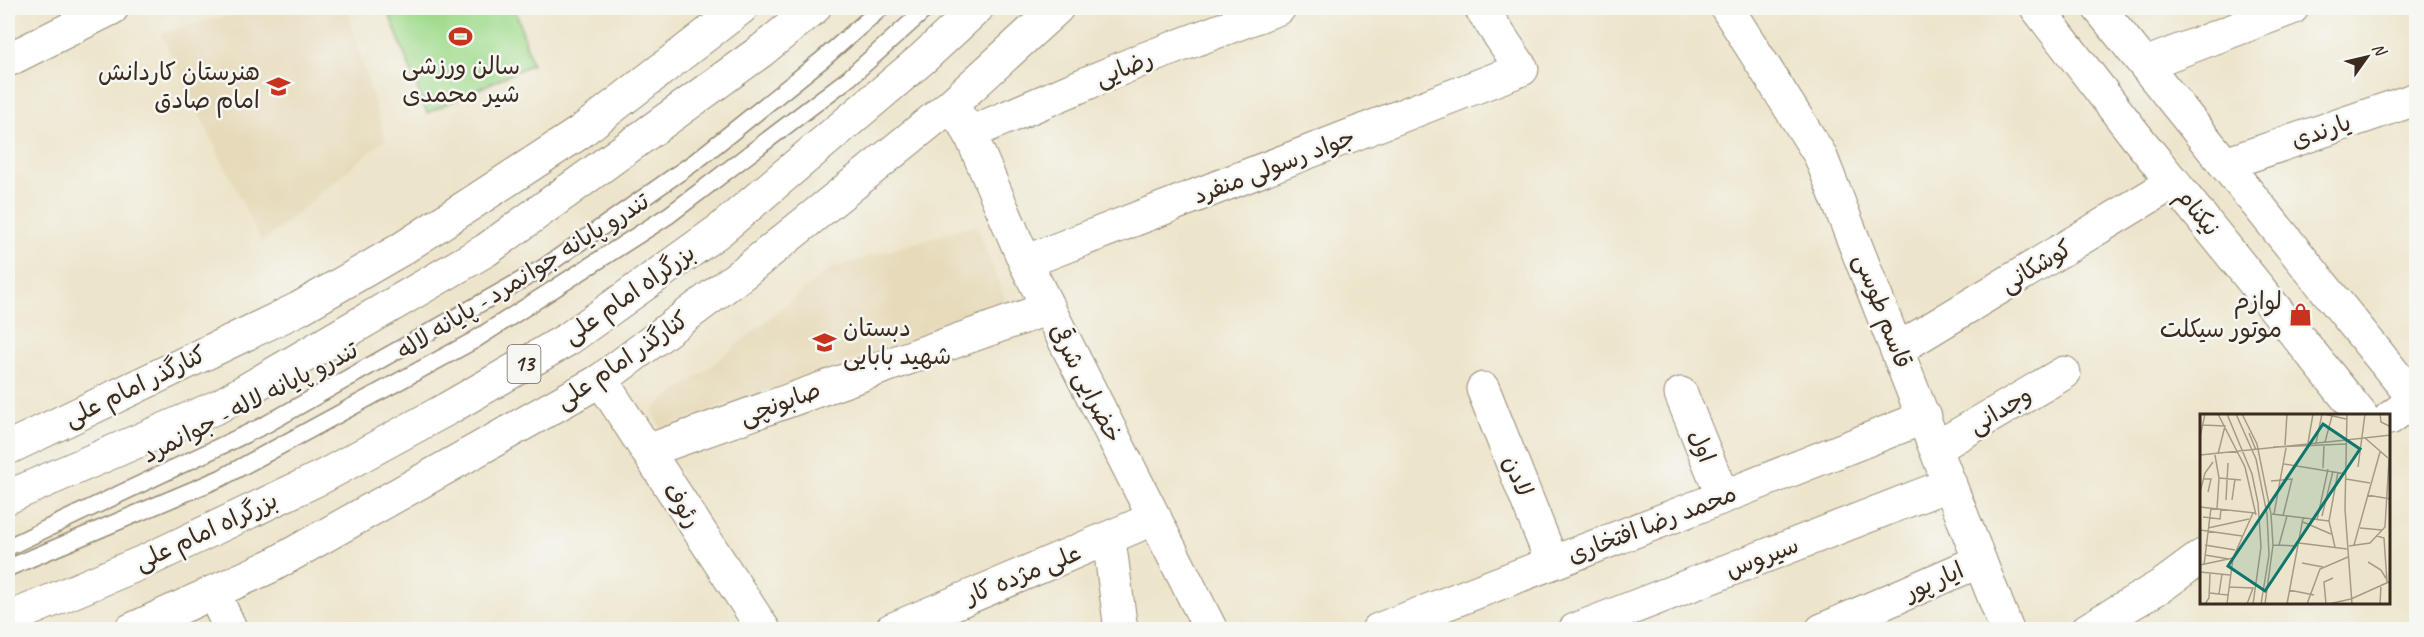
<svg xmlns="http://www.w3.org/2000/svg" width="2424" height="637" font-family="Caveat,'Playpen Sans Arabic',sans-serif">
<rect width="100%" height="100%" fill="#f6f6f2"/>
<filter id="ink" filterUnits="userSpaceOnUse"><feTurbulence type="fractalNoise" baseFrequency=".0167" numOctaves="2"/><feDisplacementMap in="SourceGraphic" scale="12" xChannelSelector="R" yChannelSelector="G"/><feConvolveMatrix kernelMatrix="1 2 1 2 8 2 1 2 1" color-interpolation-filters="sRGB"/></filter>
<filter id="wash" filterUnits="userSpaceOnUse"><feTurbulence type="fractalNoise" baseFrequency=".008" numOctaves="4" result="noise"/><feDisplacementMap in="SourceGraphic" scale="24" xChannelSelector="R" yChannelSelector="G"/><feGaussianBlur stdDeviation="1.35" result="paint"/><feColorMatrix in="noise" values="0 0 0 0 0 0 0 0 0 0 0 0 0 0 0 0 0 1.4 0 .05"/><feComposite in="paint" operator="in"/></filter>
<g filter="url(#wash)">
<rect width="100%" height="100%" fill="#ede5cb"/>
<path fill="#e6daba" d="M260,8H347L385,139L262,243L160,33Z
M976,224L1008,307L720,406L661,429L652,409L706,370L829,269Z"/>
<path fill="#a1dc8e" stroke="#6e8356" stroke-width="1.5" d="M387,8H515L532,64L427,113Z"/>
</g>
<g filter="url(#ink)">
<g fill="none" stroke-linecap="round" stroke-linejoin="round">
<defs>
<path id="lane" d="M8,547L265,425L543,268L696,161L823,59L881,8
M8,568L221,478L473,341L669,215L849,78L927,8"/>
<path id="street" d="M1727,8L1820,155L2007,630
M8,60L112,8
M2145,64L2292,8
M2225,164L2416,99
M1025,262L1522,69L1481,8
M1898,349L2174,182
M601,380L764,630
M1483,389L1552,562
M1681,394L1723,497
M1936,448L2064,373
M647,451L1049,308
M1109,539L1121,630
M213,592L231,630
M891,630L1155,518
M1211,630L1025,262L970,133L1139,61L1279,8
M1378,630L1723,497L1925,417
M1575,630L1950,484
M1822,630L1980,561"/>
<path id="secondary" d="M2037,8L2135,135L2361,415
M2099,8L2416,401
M951,105L970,133
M2390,418L2416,399
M8,448L298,309L400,250L579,133L741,8
M131,630L271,566L601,380L747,270L951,105L1057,8
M2087,630L2164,584L2202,556"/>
<path id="highway" d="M8,497L219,406L486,250L761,51L814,8
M8,619L150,559L322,477L447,409L568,339L720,230L922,59L977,8"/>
</defs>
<use href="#lane" stroke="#948874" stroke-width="19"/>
<use href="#street" stroke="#948874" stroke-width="35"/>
<use href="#secondary" stroke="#948874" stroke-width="35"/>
<use href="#highway" stroke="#948874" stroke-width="35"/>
<use href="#lane" stroke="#fff" stroke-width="16"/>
<use href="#street" stroke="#fff" stroke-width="33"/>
<use href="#secondary" stroke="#fff" stroke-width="33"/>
<use href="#highway" stroke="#fff" stroke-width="33"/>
</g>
</g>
<defs>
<symbol id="stadium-bare" viewBox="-9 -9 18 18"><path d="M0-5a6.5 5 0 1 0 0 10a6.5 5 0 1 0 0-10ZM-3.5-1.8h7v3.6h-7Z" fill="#c8321e" stroke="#f6f6f2" stroke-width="2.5" paint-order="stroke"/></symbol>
<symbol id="school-bare" viewBox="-9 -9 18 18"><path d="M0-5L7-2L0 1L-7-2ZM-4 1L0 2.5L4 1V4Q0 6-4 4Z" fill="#c8321e" stroke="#f6f6f2" stroke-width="2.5" paint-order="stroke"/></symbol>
<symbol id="shop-bare" viewBox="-9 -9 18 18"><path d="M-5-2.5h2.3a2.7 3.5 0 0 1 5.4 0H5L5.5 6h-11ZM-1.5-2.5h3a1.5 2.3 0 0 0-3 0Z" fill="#c8321e" stroke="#f6f6f2" stroke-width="2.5" paint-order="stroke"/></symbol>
</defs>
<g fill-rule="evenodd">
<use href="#stadium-bare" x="444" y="20" width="33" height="33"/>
<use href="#school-bare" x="262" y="70" width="33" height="33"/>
<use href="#shop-bare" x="2284" y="298" width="33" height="33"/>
<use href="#school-bare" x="808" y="326" width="33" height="33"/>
</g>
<g text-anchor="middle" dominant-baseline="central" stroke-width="5" stroke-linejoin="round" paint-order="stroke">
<rect fill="#f6f6f2" stroke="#73675e" stroke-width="1.5" x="507.5" y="345" width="33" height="38" rx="4.5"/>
<g font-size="22" font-weight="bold" fill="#3b2a1e">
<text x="524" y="364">13</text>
</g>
<g font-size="24" fill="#3b2a1e" stroke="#f6f6f2" text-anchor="end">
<text x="461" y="66" text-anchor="middle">سالن ورزشی<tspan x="461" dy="28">شیر محمدی</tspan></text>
<text x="260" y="72">هنرستان کاردانش<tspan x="260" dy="28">امام صادق</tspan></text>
<text x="2282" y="301">لوازم<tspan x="2282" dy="28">موتور سیکلت</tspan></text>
<text x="843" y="328" text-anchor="start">دبستان<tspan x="843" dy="28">شهید بابایی</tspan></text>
</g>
<g font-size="24" fill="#3b2a1e" stroke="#f6f6f2">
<text transform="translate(1124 68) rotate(-22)">رضایی</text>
<text transform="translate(2321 131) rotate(-19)">یارندی</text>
<text transform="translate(1274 166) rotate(-21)">جواد رسولی منفرد</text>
<text transform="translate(2198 212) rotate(51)">نیکنام</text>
<text transform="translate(2036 266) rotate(-31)">کوشکانی</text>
<text transform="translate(523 276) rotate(-32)">تندرو پایانه جوانمرد - پایانه لاله</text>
<text transform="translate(629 294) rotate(-35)">بزرگراه امام علی</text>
<text transform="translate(1883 311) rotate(69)">قاسم طوسی</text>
<text transform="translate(622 360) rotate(-34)">کنارگذر امام علی</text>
<text transform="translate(1086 383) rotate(63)">خضرایی شرقی</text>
<text transform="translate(135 386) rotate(-26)">کنارگذر امام علی</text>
<text transform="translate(250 402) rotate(-27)">تندرو پایانه لاله - جوانمرد</text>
<text transform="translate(780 403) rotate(-20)">صابونچی</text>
<text transform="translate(2000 410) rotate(-31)">وجدانی</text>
<text transform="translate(1702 446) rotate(68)">اول</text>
<text transform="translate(1518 476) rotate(68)">لادن</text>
<text transform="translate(682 505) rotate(57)">رئوف</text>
<text transform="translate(1652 524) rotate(-21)">محمد رضا افتخاری</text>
<text transform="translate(206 531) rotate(-25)">بزرگراه امام علی</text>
<text transform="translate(1762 557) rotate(-21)">سیروس</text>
<text transform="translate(1023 574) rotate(-22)">علی مژده کار</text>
<text transform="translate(1934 581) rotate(-24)">ایار پور</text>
</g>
</g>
<g transform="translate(2200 414)">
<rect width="190" height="190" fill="#ede5cb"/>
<path fill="none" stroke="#a69a86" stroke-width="1.5" d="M18,0L45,53L56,101M27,0L52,60L58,89L61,133L53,190M36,0L56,45L67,100L69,141L61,190M42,0L57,30L71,100L73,131L65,190M124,0L146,5M147,0L145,95L152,190M180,0L181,8L191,13M3,11L25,12L18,40M49,19L56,36M0,23L5,0M165,24L188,44M146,26L191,21M125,28L132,2M108,29L113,0M116,29L122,0M85,31L87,0M73,33L146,30M0,41L146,26M15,41L19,64L17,95M84,50L146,60M158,53L165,0M123,54L124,32M19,64L41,66M3,65H11L8,78M146,65L170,69M71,67L92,65L83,102M0,78L5,59L13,48M167,81L191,85M26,86L28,49M32,86L35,65M0,93L55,99M72,100L129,107M74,100L86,34M122,102L133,57M3,103L20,105L21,95M117,106L128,55M103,108L131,120M8,114L49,105M160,114L182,116M0,116L42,122M177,122L184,124L187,168M99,129L147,135M5,131L35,136M73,131L98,132M79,131L87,102M154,131L180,38M149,132L170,129L185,113L189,45M135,133L129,107L138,58M5,141L29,145M168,148L181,156L187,166M102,149L123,153M0,151L33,144M4,151L11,94M0,158L30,161M29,173L53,174L47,190M89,176L114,181M10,179L28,181M19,180L22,160M5,190L9,184L10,159M27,190L33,144L53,99M87,190L103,104M107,190L120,155L148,143M126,190L124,168L133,164M128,190L151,185L191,167M180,190L181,171"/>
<path fill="#0f766e" fill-opacity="0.15" stroke="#0f766e" stroke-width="3" d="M123,10L160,35L65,177L28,152Z"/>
<rect width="190" height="190" fill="none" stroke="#3b2a1e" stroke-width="3"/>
</g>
<rect width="2424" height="637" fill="none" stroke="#f6f6f2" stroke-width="30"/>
<g transform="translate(2367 57) rotate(56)" stroke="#f6f6f2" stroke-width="4.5" paint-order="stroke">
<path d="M0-4.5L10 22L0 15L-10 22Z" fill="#3b2a1e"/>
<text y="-9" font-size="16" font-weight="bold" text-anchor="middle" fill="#3b2a1e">N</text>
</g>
</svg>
